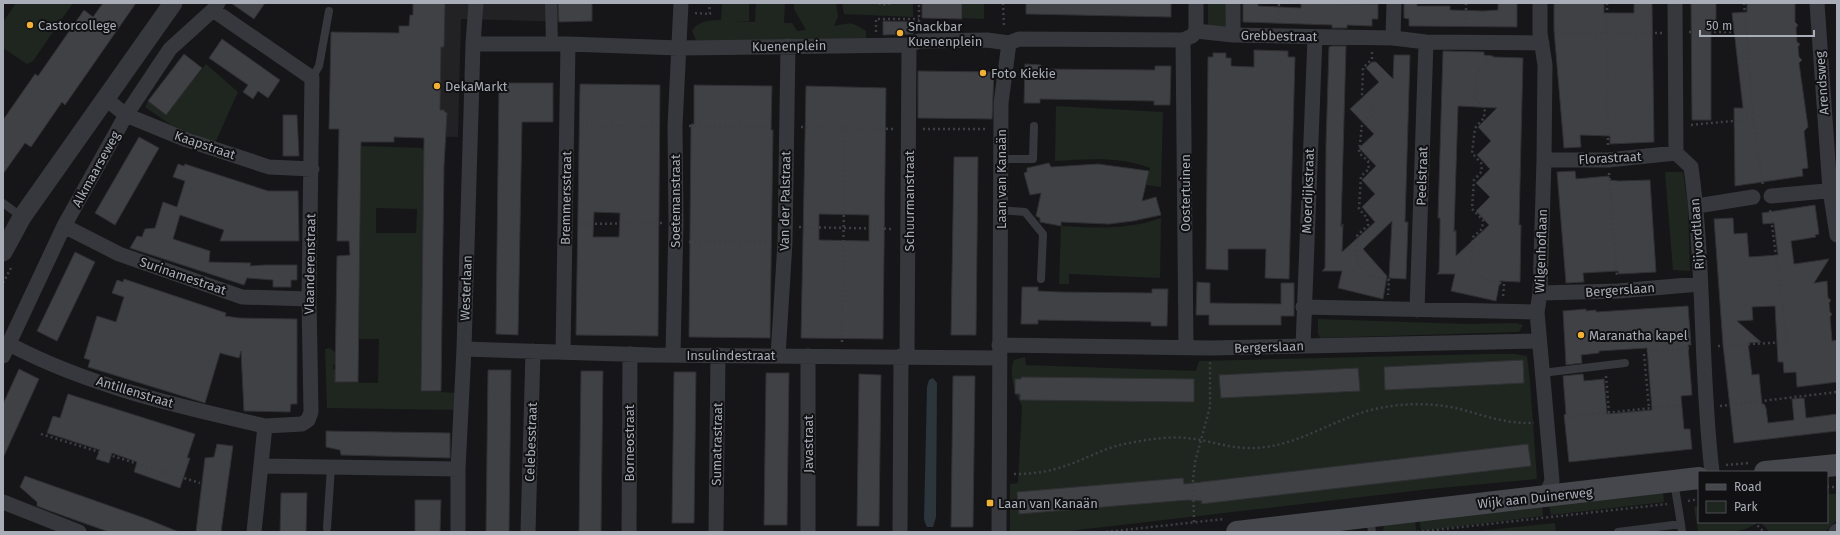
<svg xmlns="http://www.w3.org/2000/svg" width="1840" height="535" font-family="'Fira Sans',sans-serif">
<rect width="100%" height="100%" fill="#161618"/>
<path fill="#222225" d="M424,3H569L570,22L461,19L458,137L347,135Z"/>
<path fill="#1e261f" fill-rule="evenodd" d="M16,3H73L33,61L27,64L3,48V22Z
M722,3H749V21H734L755,22L756,3H785L784,23H792L797,31L806,30L794,9V3H836L838,17L834,26C851,23 850,21 866,31V38L861,42L696,40L692,31C697,21 711,20 721,20Z
M842,3H913V17L844,14Z
M963,3H984V19L963,18Z
M1208,3H1226L1225,28L1208,27Z
M206,64L238,92L215,143L171,125L145,107L148,101L165,115Z
M1056,106L1163,112L1161,187L1146,185L1150,168C1120,156 1087,159 1055,161Z
M361,146L422,148L424,151L421,391L458,393L459,410L327,408L325,349L330,348L336,353V364L333,365V369L336,370V382L378,383L379,339H359ZM376,208L417,209L416,233H376Z
M1665,172H1683L1688,206L1690,271L1673,270Z
M1161,218L1160,278L1069,274V284H1059L1061,226C1095,228 1128,230 1161,218Z
M1318,319L1467,324L1516,323L1523,325L1519,332L1320,338L1318,333Z
M1485,354H1515L1527,356L1530,381L1537,479L1430,489L1061,532H1010V484L1018,483L1022,406C1015,394 1008,373 1014,360L1025,357L1026,365L1196,371L1199,361Z
M1663,492L1664,502L1551,515L1549,505Z
M1827,494H1837V520L1825,532H1770L1760,522H1827Z
M1542,505L1543,516L1421,531L1419,519Z
M1699,506V522H1758C1743,535 1718,532 1698,532L1694,507Z
M1415,520L1416,531L1383,532L1384,523Z
M1555,523L1556,532H1471Z"/>
<path fill="#2c353c" d="M933,378L937,383L936,517L933,527H927L924,520L927,387L929,380Z"/>
<path fill="#404145" stroke="#303034" fill-rule="evenodd" d="M103,3H136L65,105L62,102L31,147L25,143L3,174V120L35,74L38,76L84,10L93,17Z
M231,3H265L254,19Z
M413,3H445L444,47H441L440,110H444L445,112L447,113L444,166L441,391H421L424,138L394,137V142H361L358,382H335L337,256L350,255L349,241H337L339,129H329L331,32L399,33V26H409L410,15H413Z
M558,3H592V21L559,22Z
M922,3H962V19L922,18Z
M1026,3H1171V17L1026,14Z
M1243,3H1258V6L1301,8V3L1378,4V19H1372V26L1347,25V28H1332V25L1243,22Z
M1404,3H1417V6H1450V10L1484,11L1498,10V3H1517V27L1409,26V19L1404,18Z
M1554,3H1604V13H1634V3H1652L1654,142L1610,144V136L1580,135L1581,147L1564,148L1554,30Z
M1691,3H1716V25H1711V120H1692Z
M1747,3H1795V22L1798,25L1796,28L1797,42L1800,44L1798,47L1799,57L1802,60L1799,63L1808,127L1804,131L1808,168L1802,169L1803,176L1735,186L1734,108H1743L1732,13L1747,12Z
M883,21L915,22L913,34L883,35Z
M222,39L280,80L268,98L258,91L253,99L243,92L248,85L209,58Z
M1332,46H1346L1341,227L1343,224L1342,252L1375,222L1362,207L1375,194L1362,180L1376,166L1359,148L1374,134L1350,109L1379,82L1366,68L1372,62H1376L1393,79L1394,55H1410L1405,222H1408L1406,279L1389,278L1392,221L1363,249L1387,276L1383,299L1338,288L1342,271H1322L1325,268L1326,145L1329,47Z
M1254,50L1288,51V57H1295L1289,279L1265,278L1266,249H1228V270L1206,269L1208,57H1213V53H1226V58H1231V66L1254,67Z
M1443,51L1484,52V55L1493,56V57L1523,58L1519,225H1521L1520,282L1500,281L1496,301L1451,291L1455,274H1437L1439,272L1440,232V218H1438ZM1458,106L1497,108L1478,127L1491,141L1477,155L1490,169L1476,183L1490,197L1476,211L1489,225L1456,256V230L1454,232Z
M184,54L202,68L166,115L148,101Z
M1025,64L1041,65V69L1155,70V66H1171L1170,105H1154V101L1040,99V103H1024Z
M918,71L994,72L992,119L918,118Z
M499,83H553V122H522L518,335L496,334Z
M580,84L660,85L658,336L576,335ZM594,212L620,213L619,237H593Z
M694,85L772,86L771,130H773L770,338L689,337L691,124H694Z
M806,86L886,88L883,339L801,338ZM819,214L869,215V241L819,240Z
M283,115H297L299,156H283Z
M139,137L159,148L115,225L95,213Z
M954,157H978L976,335H951Z
M1049,163L1051,167L1098,164L1149,171L1142,201L1156,197L1161,215L1133,221L1109,224L1061,222V226L1040,222V218L1036,216L1041,193L1030,195L1024,173L1027,172V168Z
M178,164L184,166L185,164L268,191H298L299,241H220L224,230L180,215L173,239L210,251L209,262L251,263L250,266L265,265H297V280H291V287H273V280L247,278L244,285L130,248L137,236L142,237L145,229L155,228L163,202L177,207L185,181L173,177Z
M1575,171L1576,179L1609,176V180L1619,181L1650,180L1656,272L1619,274L1618,271L1583,273L1584,282L1566,283L1557,172Z
M1815,205L1819,234L1815,235L1816,237L1791,241L1794,264L1829,259L1814,283L1827,281L1828,298L1831,300L1829,303L1830,312L1832,314L1830,317L1832,341L1837,340V382L1797,387L1796,372L1784,373L1783,362H1778L1775,306L1752,307L1753,320L1737,321L1761,342L1748,343L1752,375L1759,374L1762,404H1764L1766,408L1768,423L1794,420L1792,399L1804,398L1806,418L1837,414V431L1734,443L1723,345L1714,219L1733,218L1734,234L1747,233L1749,257L1778,255L1774,223L1763,224L1762,213Z
M75,252L95,262L57,341L37,331Z
M124,279L226,313L225,316L239,318L297,319V404H291L290,412L244,411L241,351L239,358L220,353L205,403L88,367L90,360L84,358L97,316L116,322L124,297L112,293L117,280L123,282Z
M1197,282L1210,283V303L1281,304V283H1294V316H1281V325H1209V315H1196Z
M1022,287H1038V291L1059,292L1152,293V289H1168L1167,326H1151V322L1038,320V324H1021Z
M1688,306L1691,345H1688L1692,395L1681,396L1684,429H1690L1692,449L1569,462L1564,415L1566,414L1563,376L1583,374L1584,381L1604,379L1607,414L1652,410L1647,348L1599,351V353L1581,355L1582,363L1566,365L1563,311L1586,309V311L1596,310V312Z
M1523,360L1524,383L1385,390L1384,367Z
M1358,368L1360,391L1221,398L1219,375Z
M19,369L39,379L3,458V404Z
M488,370H511L509,532H486Z
M581,371H603L601,532H579Z
M674,372H696L694,523H672Z
M766,373H789L787,525H764Z
M859,374L881,375L879,526H857Z
M953,376H975L973,527H951Z
M1021,377L1194,379V402L1020,400V394H1015V379H1021Z
M68,394L195,434L187,458H190L180,488L134,472L137,462L112,453L109,463L96,459L100,450L47,433L53,416L60,418Z
M326,431L450,433V458L341,455L340,450L326,447Z
M217,444L233,446L221,532H196L205,458L214,457Z
M1528,444L1531,466L1201,504L1202,501L1188,500L1019,514L1017,492L1183,478L1184,484Z
M25,476L147,519L179,532H109L50,511L37,506V502L20,487Z
M281,493H307L306,532H280Z
M415,500H441L440,532H415Z"/>
<g fill="none" stroke-linecap="round" stroke-linejoin="round">
<path stroke="#3d3f44" stroke-width="2.5" stroke-dasharray="2 3" stroke-linecap="butt" d="M879,3L882,5L892,3
M1003,3L1004,28
M1466,3V28
M1607,3L1608,146
M1744,3L1753,119L1763,185
M695,13L710,14L709,3
M1278,21L1279,3
M919,27V3
M876,32V19H919
M1689,32H1745
M1555,33H1662
M1372,52V59L1363,68L1362,96L1371,105L1372,115L1362,124L1359,153L1368,161L1369,169L1361,176L1359,209L1367,218L1368,225L1357,236V263L1371,277L1389,280L1388,295
M1486,57V62L1477,72L1475,98L1485,108L1484,118L1475,128L1472,153L1481,163L1482,171L1474,180L1472,209L1483,220L1482,229L1473,237L1471,266L1483,279L1504,284L1503,297
M581,125L660,126
M1691,125L1753,119
M689,126L772,127
M801,127L894,129
M923,129H986
M1609,173L1617,276
M580,224L663,223
M799,227L894,229
M689,242H770
M3,283L12,266
M842,342L845,128
M1718,346L1787,342L1770,210
M1647,351L1689,348
M1644,354L1649,408
M1606,376L1609,412
M1720,406L1837,392
M1568,417L1679,405
M41,434L200,483
M1726,465L1749,463
M1014,474C1032,474 1048,472 1065,466C1084,460 1104,448 1124,444C1145,440 1166,436 1187,438C1209,440 1230,449 1253,448C1301,447 1339,414 1385,407C1409,403 1436,403 1460,409C1485,416 1507,424 1534,423
M1827,487H1837
M1688,501L1699,499
M1194,522L1193,480L1195,462L1210,407V362
M1754,522L1764,532
M1106,532L1224,519
M1417,532L1667,504"/>
<path stroke="#37383d" stroke-width="8" d="M312,78L319,66L329,11
M1001,159H1033L1034,126
M3,203L22,217
M1000,210L1025,212L1043,234L1041,279
M1542,373L1625,363
M1370,517L1372,532
M1681,524L1682,532
M327,528L331,467
M1618,532L1681,524L1674,482"/>
<path stroke="#37383d" stroke-width="12" d="M551,3L552,44"/>
<path stroke="#37383d" stroke-width="15" d="M476,3L473,44H568L679,48L909,45L919,41L987,40L1009,43
M1540,3V33L1545,65L1544,160L1540,293L1537,312L1552,481L1545,497
M1675,3L1676,153L1691,167C1705,268 1700,371 1712,472
M1817,3L1830,190L1837,235
M213,10L312,78L309,299L311,412L308,420L302,424L265,426L254,532
M1196,31L1233,35L1393,38L1426,42L1542,43
M1196,31V3
M1233,35V3
M1393,38L1394,3
M1183,40L1186,347
M106,99L126,115L187,140L269,167L312,169
M1544,160H1608L1676,153
M1771,196L1837,190
M1697,206L1753,197
M64,226L119,254L242,297L309,299
M1540,293L1618,291L1700,284
M1303,307L1537,312
M1417,310L1426,42
M9,344C88,386 178,406 265,426
M999,345L1210,348L1539,341
M1303,346L1315,37
M464,349L652,355L999,358
M563,352L568,44
M673,355L676,223L675,126L681,3
M3,356L64,226L126,115L170,49L213,10L218,3
M778,356L785,242L788,46
M907,356L909,45
M262,466L458,469
M3,502L79,532
M458,532V469L464,349L473,44
M528,532L533,351
M629,532L630,354
M716,532L718,355
M808,532V356
M900,532L901,356
M999,532L1001,103L1009,43L1019,39L1183,40L1192,36L1196,31
M1836,532L1837,531"/>
<path stroke="#37383d" stroke-width="19" d="M3,252L22,217L173,3"/>
<path stroke="#45474d" stroke-width="22" d="M1765,472L1837,465
M1237,532L1699,478"/>
</g>
<g fill="#f2b134" stroke="#111113" stroke-width="1.5">
<circle cx="30" cy="25" r="4"/>
<circle cx="900" cy="33" r="4"/>
<circle cx="983" cy="73" r="4"/>
<circle cx="437" cy="86" r="4"/>
<circle cx="1581" cy="335" r="4"/>
<rect x="986" y="499" width="8" height="8" rx="2"/>
</g>
<g text-anchor="middle" dominant-baseline="central" stroke-width="4" stroke-linejoin="round" paint-order="stroke">
<g font-size="13" fill="#a8adb8" stroke="#111113" text-anchor="start">
<text x="38" y="25">Castorcollege</text>
<text x="908" y="26">Snackbar<tspan x="908" dy="15">Kuenenplein</tspan></text>
<text x="991" y="73">Foto Kiekie</text>
<text x="445" y="86">DekaMarkt</text>
<text x="1589" y="335">Maranatha kapel</text>
<text x="998" y="503">Laan van Kanaän</text>
</g>
<g font-size="13" fill="#a8adb8" stroke="#111113">
<text transform="translate(1279 36) rotate(1)">Grebbestraat</text>
<text transform="translate(789 46) rotate(-1)">Kuenenplein</text>
<text transform="translate(1822 83) rotate(-94)">Arendsweg</text>
<text transform="translate(205 145) rotate(19)">Kaapstraat</text>
<text transform="translate(1610 158) rotate(-3)">Florastraat</text>
<text transform="translate(96 169) rotate(-61)">Alkmaarseweg</text>
<text transform="translate(1422 176) rotate(-88)">Peelstraat</text>
<text transform="translate(1001 179) rotate(-90)">Laan van Kanaän</text>
<text transform="translate(1308 191) rotate(-88)">Moerdijkstraat</text>
<text transform="translate(1185 193) rotate(-90)">Oostertuinen</text>
<text transform="translate(566 198) rotate(-89)">Bremmersstraat</text>
<text transform="translate(675 201) rotate(-90)">Soetemanstraat</text>
<text transform="translate(785 201) rotate(-89)">Van der Palstraat</text>
<text transform="translate(909 201) rotate(-90)">Schuurmanstraat</text>
<text transform="translate(1697 234) rotate(-94)">Rijvordtlaan</text>
<text transform="translate(1541 251) rotate(-88)">Wilgenhoflaan</text>
<text transform="translate(310 264) rotate(-89)">Vlaanderenstraat</text>
<text transform="translate(183 276) rotate(19)">Surinamestraat</text>
<text transform="translate(466 288) rotate(-88)">Westerlaan</text>
<text transform="translate(1620 290) rotate(-4)">Bergerslaan</text>
<text transform="translate(1269 347) rotate(-2)">Bergerslaan</text>
<text x="731" y="355">Insulindestraat</text>
<text transform="translate(135 392) rotate(17)">Antillenstraat</text>
<text transform="translate(531 442) rotate(-88)">Celebesstraat</text>
<text transform="translate(629 443) rotate(-90)">Borneostraat</text>
<text transform="translate(717 444) rotate(-89)">Sumatrastraat</text>
<text transform="translate(808 444) rotate(-90)">Javastraat</text>
<text transform="translate(1535 498) rotate(-6)">Wijk aan Duinerweg</text>
</g>
</g>
<rect width="1840" height="535" fill="none" stroke="#a8adb8" stroke-width="8"/>
<rect x="1698" y="471" width="130" height="52" fill="#111113" stroke="#4d4f55"/>
<rect x="1706" y="484" width="20" height="6" fill="#45474d" stroke="#4d4f55"/>
<text x="1734" y="491" font-size="12" fill="#a8adb8">Road</text>
<rect x="1706" y="501" width="20" height="12" fill="#1e261f" stroke="#4d4f55"/>
<text x="1734" y="511" font-size="12" fill="#a8adb8">Park</text>
<path d="M1700 30v6h114v-6" fill="none" stroke="#a8adb8" stroke-width="2"/>
<text x="1706" y="30" font-size="12" fill="#a8adb8" stroke="#111113" stroke-width="3" paint-order="stroke">50 m</text>
</svg>
